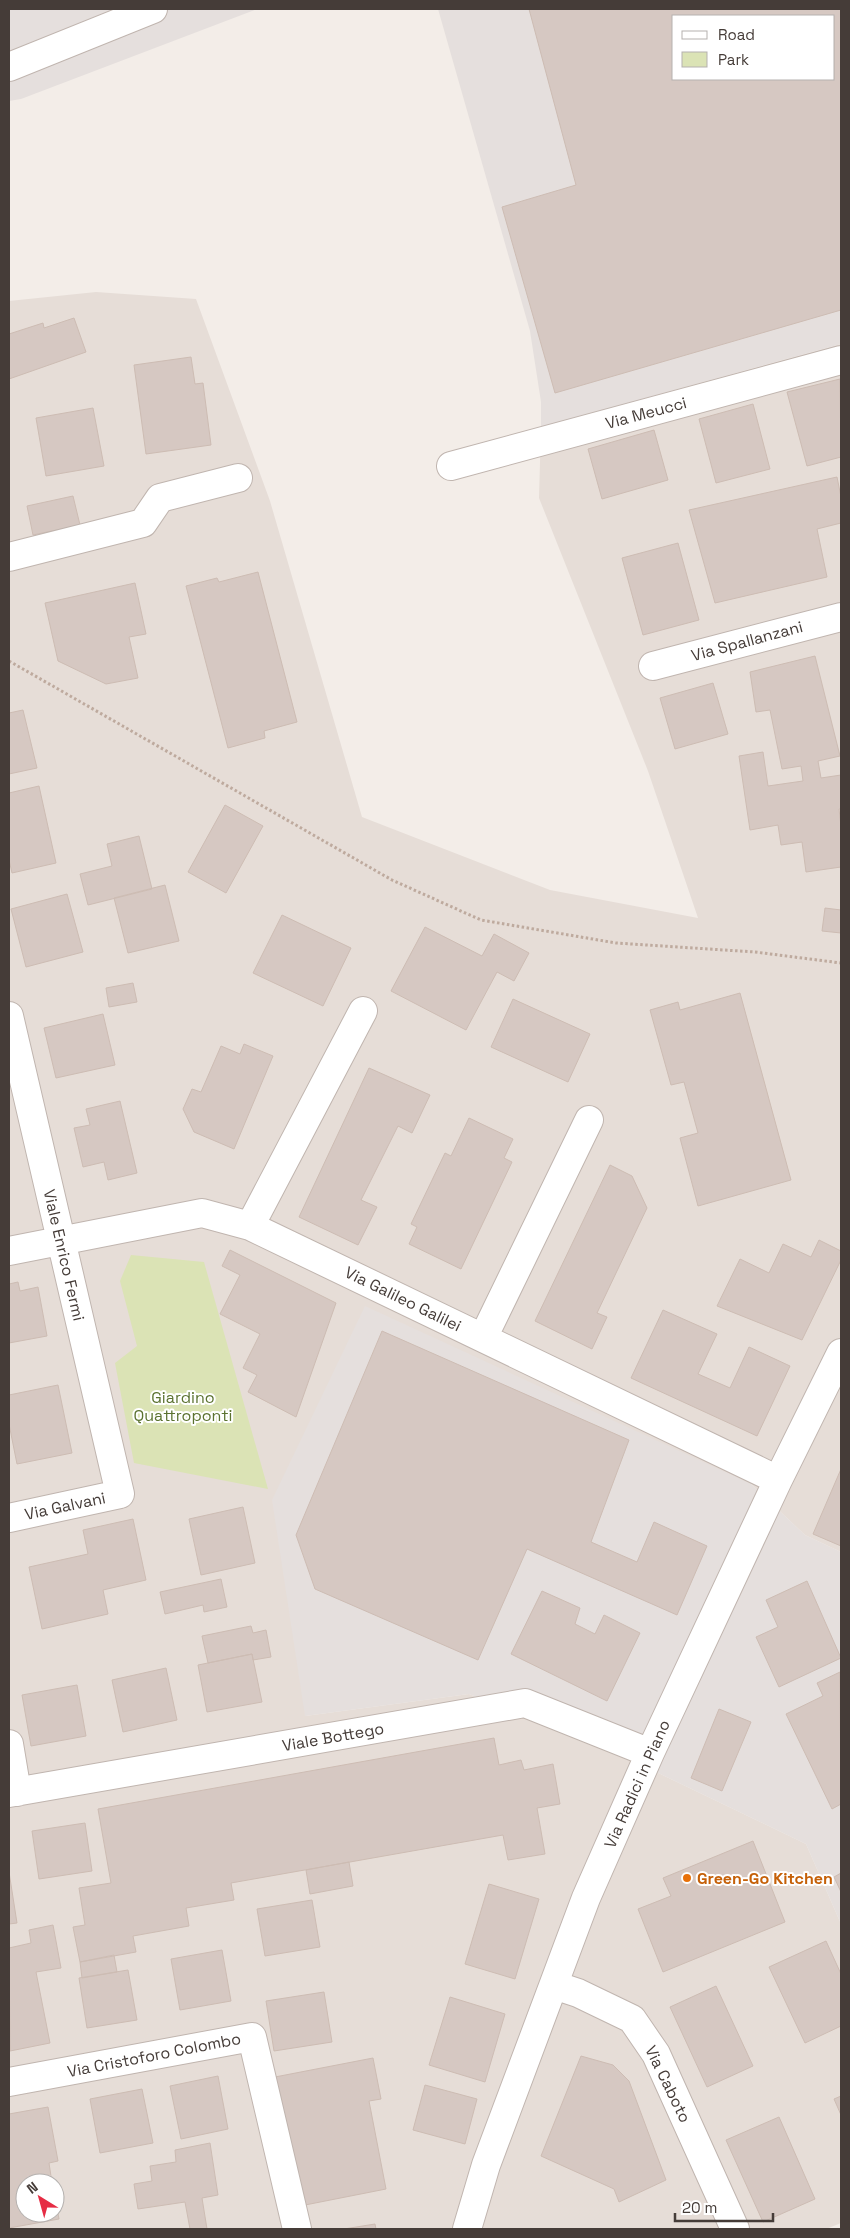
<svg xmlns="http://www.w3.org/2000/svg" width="850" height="2238" font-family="'Space Grotesk',sans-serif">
<rect width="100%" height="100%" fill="#f3ede8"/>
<path fill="#e6ddd7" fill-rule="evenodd" d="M96,292L196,299L270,501L362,817L550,890L698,918L648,771L539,498L541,427L841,344V1552L805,1535L751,1484L305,1716L469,1694L625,1757L806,1844L841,1924V2223L826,2229H9V301ZM25,2183H55V2213H25Z"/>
<path fill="#e5dfdd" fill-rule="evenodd" d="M9,9H257L21,99L9,101Z
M438,9H841V344L541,427V402L530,331ZM674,16H834V79H674Z
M365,1306L751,1484L805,1535L841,1552V1924L806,1844L625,1757L469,1694L305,1716L272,1500Z"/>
<path fill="#dbe3b5" d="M131,1255L204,1262L268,1489L134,1463L115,1363L137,1346L120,1281Z"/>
<path fill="#d6c8c2" stroke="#cdbcb3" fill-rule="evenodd" d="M529,9H841V310L555,393L502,207L576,185ZM674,16H834V79H674Z
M74,318L86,352L9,379V334L43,323L44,328Z
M191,357L195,384L203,383L211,445L146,454L134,365Z
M840,379L841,457L807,466L787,392Z
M753,404L770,469L716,483L699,419Z
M93,408L104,466L46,476L36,418Z
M654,430L668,480L602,499L588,449Z
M837,477L841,497V523L817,529L827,577L715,603L689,510Z
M73,496L80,525L33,535L27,506Z
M678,543L699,620L643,635L622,558Z
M258,572L297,722L264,731L265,738L228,748L186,586L217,578L219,582Z
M135,583L146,634L129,637L138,678L106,684L58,661L45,603Z
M815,656L840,756L818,761L821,778L841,775V809H839L841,826V867L806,872L802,842L781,845L778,825L750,830L739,756L763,752L768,786L803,781L801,766L782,769L770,710L756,712L750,672Z
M713,683L728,734L675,749L660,698Z
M23,710L37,768L9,774V713Z
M39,786L56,863L12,873L9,860V793Z
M225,805L263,826L226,893L188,872Z
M139,836L152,889L88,905L80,874L112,866L107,844Z
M165,885L179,941L128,953L114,898Z
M67,894L83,952L26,967L11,909Z
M825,908L841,910V933L822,931Z
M282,915L351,948L323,1006L253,973Z
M425,927L482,956L494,934L529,953L514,981L497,972L466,1030L391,991Z
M133,983L137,1002L109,1007L106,988Z
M740,993L791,1180L698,1206L680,1138L698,1133L684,1082L671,1085L650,1010L678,1002L680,1010Z
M513,999L590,1034L568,1082L491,1047Z
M103,1014L115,1065L56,1078L44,1028Z
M244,1044L273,1056L234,1149L194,1132L183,1109L192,1089L201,1092L221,1046L240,1054Z
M369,1068L430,1095L412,1133L398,1126L361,1200L377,1207L358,1245L299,1217Z
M120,1101L137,1173L108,1180L104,1162L83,1167L74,1128L90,1125L86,1109Z
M469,1118L513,1139L504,1158L512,1162L461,1269L409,1244L417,1227L411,1224L445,1153L451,1156Z
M610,1165L632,1176L647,1208L597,1313L607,1317L592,1349L535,1321Z
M819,1240L841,1251V1260L802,1340L717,1306L740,1259L769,1273L783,1244L811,1257Z
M230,1250L336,1303L296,1417L248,1392L257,1375L243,1368L260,1334L220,1314L240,1275L222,1266Z
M18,1282L20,1291L38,1287L47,1336L9,1343V1284Z
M663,1310L717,1334L698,1374L730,1388L749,1347L790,1366L757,1436L631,1378Z
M382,1331L629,1440L591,1542L637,1562L654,1522L707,1546L677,1615L527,1549L478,1660L315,1589L296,1535Z
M58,1385L72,1453L17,1464L9,1424V1395Z
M841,1469V1546L813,1534Z
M243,1507L255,1563L201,1575L189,1519Z
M133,1519L146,1580L103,1590L108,1614L42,1629L29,1567L88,1554L83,1530Z
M221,1579L227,1607L204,1612L203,1605L165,1614L160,1592Z
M807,1581L841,1658L779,1687L756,1637L778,1627L766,1600Z
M542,1591L580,1608L575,1624L595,1634L604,1615L640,1633L607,1701L511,1654Z
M251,1626L253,1633L266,1630L271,1657L253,1660L252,1654L208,1663L202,1636Z
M252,1654L262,1702L207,1712L198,1665Z
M166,1668L177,1720L123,1732L112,1680Z
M840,1672L841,1804L832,1809L786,1714L823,1696L817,1683Z
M77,1685L86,1736L31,1746L22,1695Z
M719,1709L751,1722L722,1791L691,1778Z
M494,1738L499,1765L521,1760L524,1770L553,1764L560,1804L537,1808L545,1854L508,1860L503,1835L231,1883L234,1900L186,1908L189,1926L133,1936L136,1952L80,1962L73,1927L85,1925L79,1888L111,1883L98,1809Z
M85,1823L92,1871L39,1879L32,1831Z
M753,1841L785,1922L663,1972L638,1909L671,1896L663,1878Z
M349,1862L353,1886L310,1894L306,1870Z
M9,1872L17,1923L9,1924Z
M841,1873V1892L834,1877Z
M489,1884L539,1899L515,1979L465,1964Z
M312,1900L320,1947L265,1956L257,1909Z
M53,1925L61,1968L36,1972L50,2043L10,2051L9,1948L31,1943L29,1930Z
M826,1941L841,1974V2026L805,2043L769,1967Z
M222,1950L231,2001L180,2010L171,1959Z
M114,1955L117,1972L82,1978L80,1962Z
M128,1970L137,2020L87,2028L79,1978Z
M716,1986L753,2066L707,2087L670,2007Z
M324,1992L332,2042L274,2051L266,2001Z
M450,1997L505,2014L485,2082L429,2065Z
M581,2056L613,2065L629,2081L666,2180L619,2202L614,2189L541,2156Z
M373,2058L381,2099L369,2101L386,2189L300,2206L275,2077Z
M218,2076L228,2129L181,2139L170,2086Z
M425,2085L477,2099L465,2144L413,2130Z
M142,2089L153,2143L100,2153L90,2099Z
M841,2096V2115L834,2099Z
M48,2107L58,2161L49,2163L52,2183H25V2213H55V2197L59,2219L9,2228V2114Z
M779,2117L815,2199L763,2222L726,2140Z
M210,2143L218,2195L202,2198L207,2229H190L185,2202L138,2209L134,2184L152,2181L150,2166L176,2162L175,2150Z
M375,2224L376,2229H344Z"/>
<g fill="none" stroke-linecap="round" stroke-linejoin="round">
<defs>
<path id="minor" d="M9,67L153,9
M451,466L841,360
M9,557L143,523L160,498L238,478
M653,666L841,617
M9,1016L120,1494L9,1518
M250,1226L363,1011
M9,1251L202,1213L250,1226L778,1480
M483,1338L589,1120
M9,1744L17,1792
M9,1793L525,1703L650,1753
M554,1985L578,1993L632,2019L656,2054L735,2229
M9,2082L252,2037L297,2229
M467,2229L486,2165L586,1898L650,1753L778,1480L841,1353"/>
</defs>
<use href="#minor" stroke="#c0b5af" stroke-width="30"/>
<path stroke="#beaa9e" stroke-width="3" stroke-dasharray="2.5 2.5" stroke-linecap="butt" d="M9,661L392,880L481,920L616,943L755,952L841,963"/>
<use href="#minor" stroke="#fff" stroke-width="28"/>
</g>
<circle fill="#e8710a" stroke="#fff" stroke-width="2" cx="687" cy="1878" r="5"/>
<g text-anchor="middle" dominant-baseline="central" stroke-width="4" stroke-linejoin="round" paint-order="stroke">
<g font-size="16" fill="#453c38" stroke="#fff">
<text transform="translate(646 413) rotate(-15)">Via Meucci</text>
<text transform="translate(747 641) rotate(-15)">Via Spallanzani</text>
<text transform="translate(64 1255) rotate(77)">Viale Enrico Fermi</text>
<text transform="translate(403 1299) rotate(26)">Via Galileo Galilei</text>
<text transform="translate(65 1506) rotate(-12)">Via Galvani</text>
<text transform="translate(333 1737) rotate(-10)">Viale Bottego</text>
<text transform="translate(637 1784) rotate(-66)">Via Radici in Piano</text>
<text transform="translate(154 2055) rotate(-11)">Via Cristoforo Colombo</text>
<text transform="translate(668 2084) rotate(64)">Via Caboto</text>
</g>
<g font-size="16" fill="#5b7230" stroke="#fff">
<text x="183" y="1397">Giardino<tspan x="183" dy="18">Quattroponti</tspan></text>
</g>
<g font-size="16" font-weight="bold" fill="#c56008" stroke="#fff" text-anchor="start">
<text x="697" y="1878">Green-Go Kitchen</text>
</g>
</g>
<rect width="850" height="2238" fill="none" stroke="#453c38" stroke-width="20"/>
<rect x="672" y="15" width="162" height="65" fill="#ffffff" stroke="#b5b1af"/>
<rect x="682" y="31" width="25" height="8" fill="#ffffff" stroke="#b5b1af"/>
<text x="718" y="40" font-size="15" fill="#453c38">Road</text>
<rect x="682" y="52" width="25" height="15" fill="#dbe3b5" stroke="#b5b1af"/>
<text x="718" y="65" font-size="15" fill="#453c38">Park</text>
<g transform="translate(40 2198) rotate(323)"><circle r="24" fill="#ffffff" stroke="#b5b1af"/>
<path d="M0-4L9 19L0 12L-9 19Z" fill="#e62c44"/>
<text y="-8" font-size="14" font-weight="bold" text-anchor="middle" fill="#453c38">N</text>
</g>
<path d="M675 2213v8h98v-8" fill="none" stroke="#453c38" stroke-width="2.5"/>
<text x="682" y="2213" font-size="15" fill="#453c38" stroke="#ffffff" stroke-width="4" paint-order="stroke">20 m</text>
</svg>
